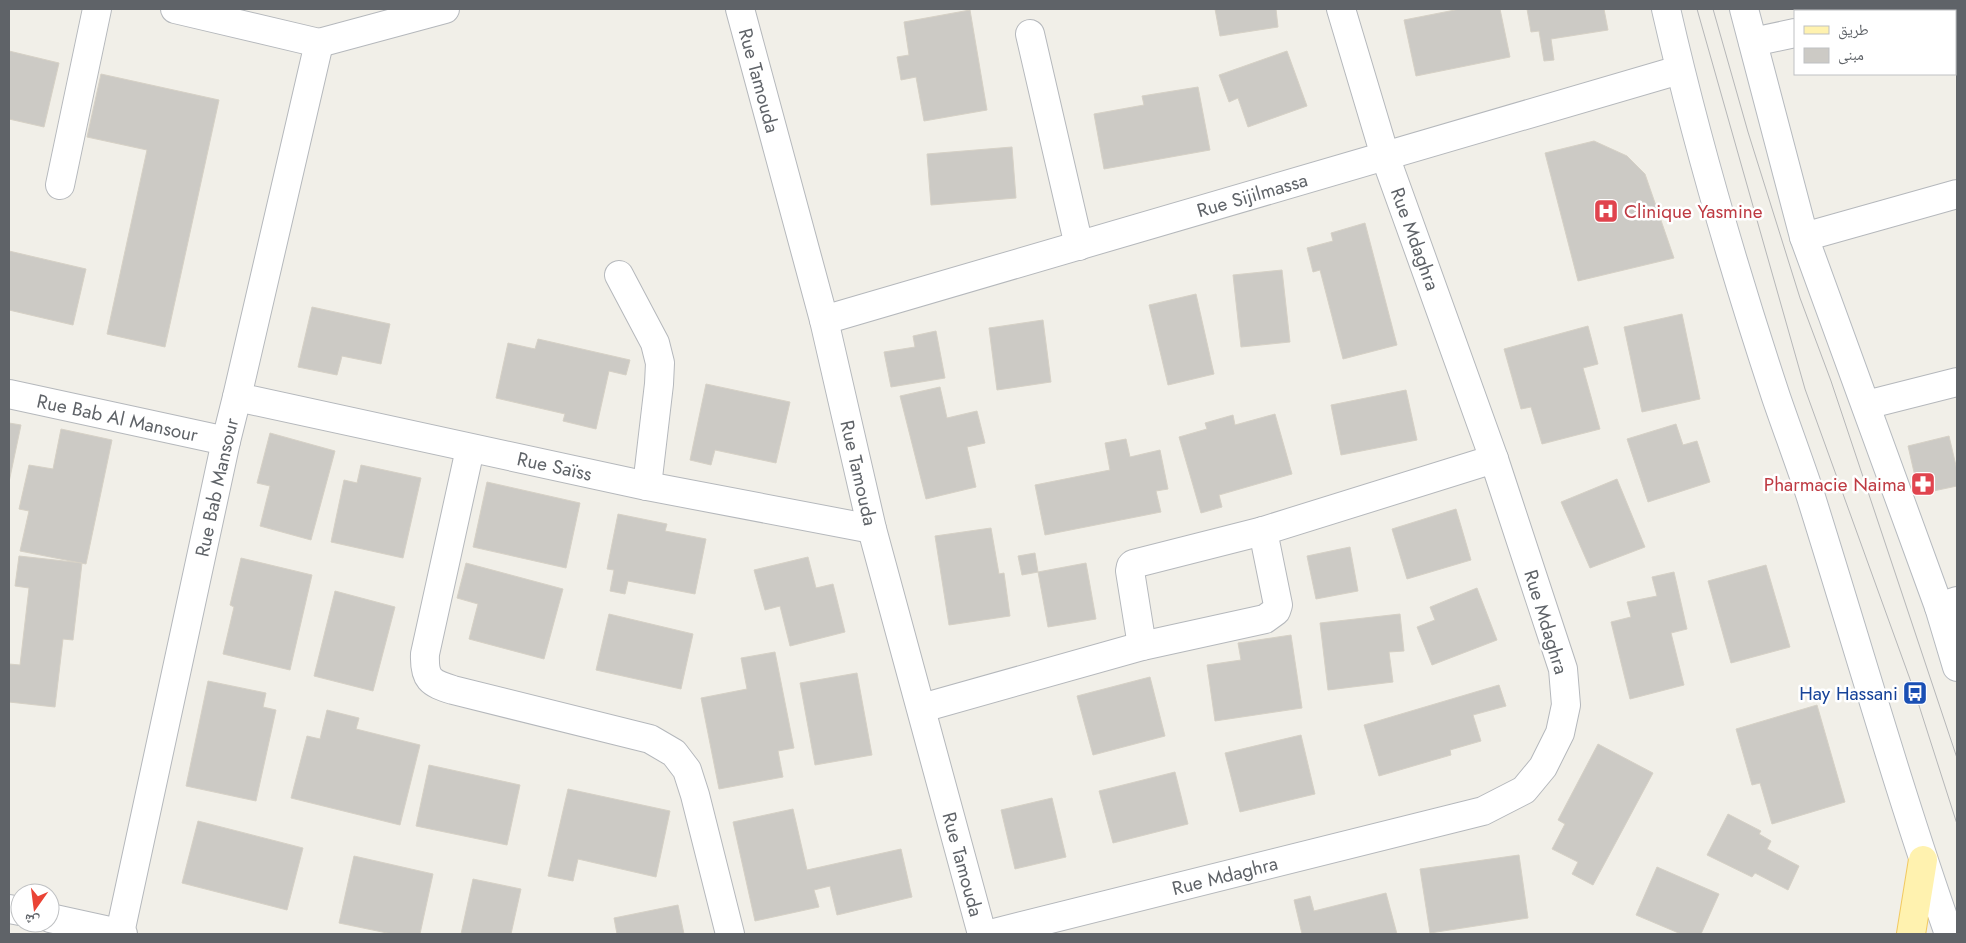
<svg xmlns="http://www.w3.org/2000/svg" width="1966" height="943" font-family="Jost,'Noto Naskh Arabic',sans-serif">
<rect width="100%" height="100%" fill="#f1efe8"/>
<path fill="#cccac5" stroke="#d6d1c6" d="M1215,9H1276L1278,27L1220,36Z
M1460,9H1500L1510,57L1416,76L1404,20Z
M1527,9H1604L1608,30L1551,39L1554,60L1544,61L1539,31L1531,32Z
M970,10L987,110L924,121L916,77L901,80L897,57L909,55L904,22Z
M9,51L59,63L44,127L9,119Z
M1287,51L1307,106L1248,127L1238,98L1229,102L1219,75Z
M101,74L219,100L165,347L107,334L147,150L87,137Z
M1198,87L1210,150L1104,169L1094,114L1144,105L1142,96Z
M1594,141L1627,156L1645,174L1674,258L1578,281L1545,153Z
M1012,147L1016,198L931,205L927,154Z
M1365,223L1397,345L1343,359L1320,270L1313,272L1307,248L1333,241L1331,233Z
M9,251L86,269L73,325L9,310Z
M1282,270L1290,342L1241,347L1233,275Z
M1196,294L1214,374L1168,385L1149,305Z
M312,307L390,324L381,364L342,356L337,375L298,367Z
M1682,314L1700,399L1642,412L1624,327Z
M1043,320L1051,382L997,390L989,328Z
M1588,326L1598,364L1583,368L1600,429L1542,444L1531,407L1521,409L1504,349Z
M936,331L945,378L891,387L884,352L915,347L913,336Z
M538,339L630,360L626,375L609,371L596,429L563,421L565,414L496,398L508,343L535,349Z
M706,384L790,402L776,463L715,450L711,465L690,460Z
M940,387L947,418L977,411L985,443L967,447L976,487L926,499L900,396Z
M1406,390L1417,440L1341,455L1331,405Z
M1275,414L1292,474L1219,495L1222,507L1201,513L1179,437L1207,429L1205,423L1233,415L1235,425Z
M9,423L21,425L9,482Z
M1676,424L1683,445L1697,441L1710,482L1648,502L1627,439Z
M61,429L112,440L86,564L20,551L29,511L19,509L29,465L53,469Z
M270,433L335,451L311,540L260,526L270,486L257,483Z
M1949,436L1957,470V486L1919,494L1908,446Z
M1126,439L1130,457L1160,450L1168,489L1156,491L1161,512L1045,535L1035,485L1110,470L1105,443Z
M361,465L421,478L403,558L331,542L344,480L357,483Z
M1617,479L1645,547L1590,568L1561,502Z
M487,482L580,503L566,568L473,547Z
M1456,509L1471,560L1407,579L1392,529Z
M618,514L667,524L665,531L706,539L695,594L628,581L625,594L610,591L614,570L607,569Z
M991,528L999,574L1004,573L1010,616L949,625L935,536Z
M1350,547L1358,591L1316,599L1307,556Z
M1035,553L1038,572L1086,563L1096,619L1048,627L1038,572L1022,575L1018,556Z
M19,556L82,563L73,640L63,639L55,707L9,702V664L20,665L29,588L15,586Z
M808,557L816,588L833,584L845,632L790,646L780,606L765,610L754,570Z
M241,558L312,575L290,670L223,654L234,607L230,605Z
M466,563L563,589L544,659L469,639L478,604L457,598Z
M1766,565L1790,647L1731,663L1708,581Z
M1674,572L1687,629L1671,633L1684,685L1630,699L1611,622L1631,617L1627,602L1657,596L1652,577Z
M1477,588L1497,640L1432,665L1417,627L1435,620L1430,607Z
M335,591L395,607L373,691L314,676Z
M609,614L693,634L681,689L596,670Z
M1400,614L1404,651L1389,652L1393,682L1328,690L1320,623Z
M1291,635L1302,708L1215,721L1207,665L1241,660L1238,643Z
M775,652L794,748L778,751L783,777L719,789L701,698L747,689L741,658Z
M857,673L872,755L815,765L800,683Z
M1150,677L1165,736L1093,755L1077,696Z
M208,681L266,693L263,707L276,710L256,801L186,786Z
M1499,685L1506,706L1473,715L1481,741L1450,750L1451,755L1379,776L1364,725Z
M1817,705L1845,802L1772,824L1760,783L1752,785L1736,729Z
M327,710L359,718L356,729L420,745L400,825L291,798L307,736L320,739Z
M1301,735L1315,794L1240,812L1225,753Z
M1598,744L1653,773L1593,885L1572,874L1578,862L1552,849L1565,824L1558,820Z
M429,765L520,785L507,845L416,826Z
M1175,772L1188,824L1113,843L1099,791Z
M568,789L670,811L656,877L578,859L573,881L548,876Z
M1052,798L1066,857L1015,869L1001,810Z
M793,809L807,870L901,849L912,897L837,915L830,886L814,890L819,907L755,921L733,822Z
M1728,814L1761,831L1759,834L1771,841L1767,849L1799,866L1788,890L1755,873L1752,877L1707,855Z
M198,821L303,848L287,910L182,883Z
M1519,855L1528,918L1430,933L1420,869Z
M354,856L433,874L420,934H392L339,923Z
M1657,867L1719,894L1701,934H1681L1636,915Z
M473,879L521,889L511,934H461Z
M1386,893L1397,934H1302L1294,900L1310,896L1314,911Z
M678,905L684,934H617L614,918Z"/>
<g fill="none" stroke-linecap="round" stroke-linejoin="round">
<defs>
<g id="street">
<path d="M175,9L319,43L445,9"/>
<path id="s1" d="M740,9L824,320L872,529L982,934"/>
<path d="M1888,11L1899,9"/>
<path d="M1030,34L1079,246"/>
<path d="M1753,42L1795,33"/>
<path d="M60,185L97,9"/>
<path d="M1804,237L1957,194"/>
<path d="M619,275L655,343L660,363L659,384L647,486"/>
<path id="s2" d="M824,320L1679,70"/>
<path id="s3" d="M9,394L226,441"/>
<path id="s4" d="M237,397L647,486L872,529"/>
<path d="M1866,405L1957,382"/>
<path d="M470,449L425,654C424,679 430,683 453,690L650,739L674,753L687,770L695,795L730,934"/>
<path d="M1939,607L1957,601"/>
<path d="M1142,646L1130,571L1131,566L1133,564L1263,531L1494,459"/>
<path d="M922,708L1142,646L1265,619L1276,611L1278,605L1263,531"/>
<path d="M9,909L20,911"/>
<path d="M50,918L123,934"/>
<path id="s5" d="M120,933L226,441L237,397L319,43"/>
<path id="s6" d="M990,934L1483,811L1524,790L1543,767L1560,733L1566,705L1563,669L1494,459L1385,156L1341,9"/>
</g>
<path id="secondary" d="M1666,9C1696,140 1734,270 1776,397C1787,429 1799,461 1810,494C1856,640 1898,789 1949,934
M1744,9L1804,237L1939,607L1957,667"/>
<path id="primary" d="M1911,934L1923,860"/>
</defs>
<use href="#street" stroke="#b5b8bc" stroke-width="30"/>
<use href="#secondary" stroke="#b6babf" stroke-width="30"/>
<use href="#primary" stroke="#f2c960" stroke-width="30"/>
<use href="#street" stroke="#fff" stroke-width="28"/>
<use href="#secondary" stroke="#fff" stroke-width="28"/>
<use href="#primary" stroke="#fff2af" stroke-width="28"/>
<path stroke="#b6b7b8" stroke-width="1" d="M1697,9L1805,389L1915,693L1957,824
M1713,9L1748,132L1800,298L1831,381L1957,758"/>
</g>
<defs>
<symbol id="hospital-square" viewBox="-11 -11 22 22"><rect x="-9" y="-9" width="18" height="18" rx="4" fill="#e0444e" stroke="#fff"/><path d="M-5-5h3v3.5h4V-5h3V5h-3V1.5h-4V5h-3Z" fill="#fff"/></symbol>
<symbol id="pharmacy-square" viewBox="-11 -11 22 22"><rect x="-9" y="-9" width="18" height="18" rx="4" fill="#e0444e" stroke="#fff"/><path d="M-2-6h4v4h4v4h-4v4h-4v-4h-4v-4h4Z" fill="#fff"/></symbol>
<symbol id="bus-square" viewBox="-11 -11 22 22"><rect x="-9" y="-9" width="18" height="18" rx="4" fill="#1a4fb4" stroke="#fff"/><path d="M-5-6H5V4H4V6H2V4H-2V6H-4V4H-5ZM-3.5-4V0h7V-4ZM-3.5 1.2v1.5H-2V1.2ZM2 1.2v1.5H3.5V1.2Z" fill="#fff"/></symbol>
</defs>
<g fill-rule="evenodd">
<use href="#hospital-square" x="1592" y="197" width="28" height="28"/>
<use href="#pharmacy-square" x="1909" y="470" width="28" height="28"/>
<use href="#bus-square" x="1901" y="679" width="28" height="28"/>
</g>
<g text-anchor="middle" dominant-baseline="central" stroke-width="5" stroke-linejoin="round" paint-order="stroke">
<g font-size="19" fill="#5f6368" stroke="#fff">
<text stroke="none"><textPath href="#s1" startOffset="74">Rue Tamouda</textPath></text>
<text stroke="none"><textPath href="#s2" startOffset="446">Rue Sijilmassa</textPath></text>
<text transform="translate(1415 239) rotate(70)">Rue Mdaghra</text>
<text stroke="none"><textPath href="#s3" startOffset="111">Rue Bab Al Mansour</textPath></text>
<text stroke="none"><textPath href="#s4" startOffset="325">Rue Saïss</textPath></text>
<text stroke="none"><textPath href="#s1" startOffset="479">Rue Tamouda</textPath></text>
<text stroke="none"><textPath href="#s5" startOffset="456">Rue Bab Mansour</textPath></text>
<text transform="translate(1546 622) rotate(73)">Rue Mdaghra</text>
<text stroke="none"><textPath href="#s1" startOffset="884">Rue Tamouda</textPath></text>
<text stroke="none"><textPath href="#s6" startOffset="242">Rue Mdaghra</textPath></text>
</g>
<g font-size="19" fill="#be3a42" stroke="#fff" text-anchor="start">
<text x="1624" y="211">Clinique Yasmine</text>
<text x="1906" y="484" text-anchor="end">Pharmacie Naima</text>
</g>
<g font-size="19" fill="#164399" stroke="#fff" text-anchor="end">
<text x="1898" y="693">Hay Hassani</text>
</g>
</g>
<rect width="1966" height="943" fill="none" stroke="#5f6368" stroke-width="20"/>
<rect x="1794" y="10" width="162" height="65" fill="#ffffff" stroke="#bfc1c3"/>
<rect x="1804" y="26" width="25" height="8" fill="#fff2af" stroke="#bfc1c3"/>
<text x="1838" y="35" font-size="15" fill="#5f6368">طريق</text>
<rect x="1804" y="48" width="25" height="15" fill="#cccac5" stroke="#bfc1c3"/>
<text x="1838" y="60" font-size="15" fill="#5f6368">مبنى</text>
<g transform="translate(35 908) rotate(194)"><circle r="24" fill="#ffffff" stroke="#bfc1c3"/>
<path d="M0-4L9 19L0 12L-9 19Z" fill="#ea4335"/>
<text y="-8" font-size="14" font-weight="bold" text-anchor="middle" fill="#5f6368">ش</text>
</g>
</svg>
